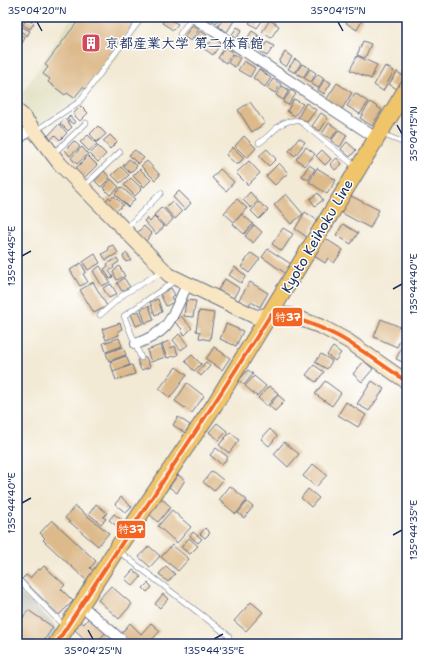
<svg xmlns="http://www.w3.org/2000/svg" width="424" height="661" font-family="'Shantell Sans','Klee One',sans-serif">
<rect width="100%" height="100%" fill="#fff"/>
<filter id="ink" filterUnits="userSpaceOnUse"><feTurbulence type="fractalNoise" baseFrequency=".025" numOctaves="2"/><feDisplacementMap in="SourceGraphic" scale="8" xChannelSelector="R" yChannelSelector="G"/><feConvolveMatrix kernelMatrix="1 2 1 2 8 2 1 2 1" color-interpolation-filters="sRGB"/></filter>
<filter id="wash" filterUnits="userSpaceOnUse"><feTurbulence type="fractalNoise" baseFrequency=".012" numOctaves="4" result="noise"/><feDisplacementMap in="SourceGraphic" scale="16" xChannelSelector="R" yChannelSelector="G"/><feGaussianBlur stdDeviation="0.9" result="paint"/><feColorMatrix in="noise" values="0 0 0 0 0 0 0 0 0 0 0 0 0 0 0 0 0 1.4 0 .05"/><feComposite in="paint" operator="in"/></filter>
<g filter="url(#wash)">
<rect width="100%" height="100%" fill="#f3ead5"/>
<path fill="#dfddbb" d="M72,17H150L82,102L41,132L18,100Z"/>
<path fill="#c3c6b9" d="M17,590L54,624L56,632L48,644H17Z"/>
<g id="blocks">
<path fill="#ddba8b" d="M17,17H24L17,34Z
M81,17H130L135,22L86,90L83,87L74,98L67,93L65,95L48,82L50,79L43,74L48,67L45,65Z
M165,17L178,24L173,30L162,23Z
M206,17H220L216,23Z
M224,17H231L235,19L227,32L218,26Z
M253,17H265L257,28L249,23Z
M349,17L363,19L357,30L346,23Z
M26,19L34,23L30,29L23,25Z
M270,20L279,26L271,38L262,32Z
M192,25L199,29L191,41L184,37Z
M22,27L30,31L27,36L20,31Z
M237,27L242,30L236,39L231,36Z
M200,31L207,35L199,47L193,42Z
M252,31L258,35L251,46L245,42Z
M20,34L25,38L22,43L17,40Z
M259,36L265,40L259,50L252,46Z
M213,39L221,43L213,55L203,48L207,43L209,44Z
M363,41L371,44L365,58L357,55Z
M267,42L274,46L267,56L260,52Z
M225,47L233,52L226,63L218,58Z
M285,52L292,57L286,67L279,62Z
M234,54L240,58L235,67L228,63Z
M357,56L377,65L371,79L350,70Z
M295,59L301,63L295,73L288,69Z
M244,61L255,68L250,77L238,70Z
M302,64L309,68L303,77L296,73Z
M385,66L394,71L383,91L374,85Z
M259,69L271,78L265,87L253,78Z
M310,69L316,73L311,82L304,78Z
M397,72L405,77L397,89L389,84Z
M318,74L324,78L318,88L311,83Z
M273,79L281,84L275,93L267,88Z
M325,79L331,83L324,94L318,90Z
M337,83L352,93L342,109L326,100Z
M282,86L289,90L283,100L276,95Z
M291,90L296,94L288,105L283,102Z
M355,93L368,102L360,114L347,106Z
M294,99L303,104L295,116L287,111Z
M250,102L265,123L252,132L238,110Z
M370,102L382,110L372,126L360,118Z
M306,103L316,110L307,122L298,117Z
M81,106L88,113L80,121L73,114Z
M321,113L328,118L320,131L312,126Z
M70,116L75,122L73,124L67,119Z
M65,119L72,127L68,131L60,123Z
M329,123L338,129L331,139L322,134Z
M59,124L67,133L60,140L55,135L50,141L47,137Z
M18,125L23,131L19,135L17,133Z
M98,126L106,134L97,142L90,134Z
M339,130L347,135L340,147L331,141Z
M88,135L97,144L89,151L80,142Z
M110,135L117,142L110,149L103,141Z
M244,136L256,148L247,158L235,146Z
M299,138L305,142L295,156L289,151Z
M74,141L80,147L70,156L65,150Z
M347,142L356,150L350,157L341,149Z
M98,146L106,154L98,162L90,154Z
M82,147L88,154L77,164L71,158Z
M233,147L244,158L237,165L226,155Z
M306,147L315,154L305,166L296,159Z
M267,149L276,159L269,166L259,156Z
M135,150L144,158L138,164L129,155Z
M322,150L331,159L325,165L316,156Z
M88,156L97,165L84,178L75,169Z
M337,158L342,164L335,170L330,164Z
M129,159L137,166L130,173L123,166Z
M147,161L160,175L155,180L141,166Z
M249,161L260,173L248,185L236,173Z
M279,163L288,173L275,185L266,176Z
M309,165L315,169L308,180L302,176Z
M121,167L129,175L120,183L112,175Z
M317,168L336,180L327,194L309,182Z
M140,169L151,180L144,187L133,176Z
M220,169L234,182L226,191L212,178Z
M104,171L110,178L101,187L95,181Z
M131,178L142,189L135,196L124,185Z
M111,179L119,187L110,195L103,188Z
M121,187L135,199L128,207L115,194Z
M179,191L191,203L185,210L173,197Z
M250,192L258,201L251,208L243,200Z
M318,193L323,200L315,206L310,199Z
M286,194L303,214L291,224L274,205Z
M349,195L379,210L370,228L340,212Z
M114,196L123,205L115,212L105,202L109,197L111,199Z
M237,199L247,208L234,222L224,213Z
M172,201L182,212L175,219L165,208Z
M259,202L268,210L259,219L251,211Z
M162,207L173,219L166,227L154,215Z
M305,212L317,220L307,237L295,229Z
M242,214L253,224L244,234L233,224Z
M154,217L164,227L156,234L144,221L147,218L150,222Z
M343,224L358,233L351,244L336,235Z
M254,225L262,232L253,243L245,236Z
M144,226L152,234L145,242L137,233Z
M283,228L293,234L282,251L272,244Z
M323,237L343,250L334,263L328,258L325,263L311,254Z
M113,245L118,253L106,260L102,254L109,250L108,247Z
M268,249L291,264L285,273L262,257Z
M127,253L131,260L126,262L123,256Z
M251,253L260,259L249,273L241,267Z
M95,254L100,263L88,270L83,262Z
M117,258L119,262L113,266L114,268L109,271L113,277L110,279L104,269L108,266L107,264Z
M81,263L86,272L83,274L88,282L80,286L70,270Z
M100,266L110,282L102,286L93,271Z
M119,266L125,276L117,280L113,272Z
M235,267L246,276L241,283L229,275Z
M124,278L130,287L122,291L117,283Z
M225,279L239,288L233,299L218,290Z
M93,282L107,306L94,313L80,290Z
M250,282L268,293L260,307L251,302L248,307L238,301Z
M111,284L117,294L109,298L103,288Z
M171,288L175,295L171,297L174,302L166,306L160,294Z
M158,299L162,312L155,315L150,302Z
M186,300L196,301L193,317L184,316Z
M149,306L154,320L145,323L141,309Z
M139,311L143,323L136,326L131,314Z
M199,311L214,313L210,340L199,338L200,332L196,331Z
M181,316L192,328L185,335L181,331L182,329L175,322Z
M381,319L405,329L397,347L374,337Z
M120,323L122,329L118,331L119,335L106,340L102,329Z
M226,324L243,331L236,346L220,339Z
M179,334L188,345L181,350L173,340Z
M407,336V364L396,359Z
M119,338L122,346L106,352L103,343Z
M169,341L171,348L175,346L178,355L167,358L162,344Z
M161,345L165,357L151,362L147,350Z
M123,347L126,355L109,361L106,353Z
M214,347L230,358L222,370L206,359Z
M333,347L341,353L335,361L327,355Z
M321,354L332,361L327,369L315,362Z
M192,355L201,364L194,371L185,361Z
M126,356L130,365L113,371L110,362Z
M146,357L150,367L141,370L137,360Z
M364,361L373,369L362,382L353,374Z
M206,362L210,366L201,376L197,372Z
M132,365L135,374L116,380L113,372Z
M314,365L324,372L316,382L306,375Z
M176,367L187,375L170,398L159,389Z
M248,370L253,374L244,385L239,380Z
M254,376L266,386L257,396L245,386Z
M325,381L341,393L332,406L315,394Z
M372,381L384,389L369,411L357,404Z
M187,383L204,396L192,413L175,401Z
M269,386L278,393L267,406L258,398Z
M278,395L285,401L275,411L269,406Z
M346,402L366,415L358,427L338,415Z
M178,417L190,425L185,433L173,425Z
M217,423L227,431L219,440L209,432Z
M270,429L277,436L269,446L261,439Z
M230,432L239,440L229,453L219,445Z
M284,442L299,454L288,467L274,454Z
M216,448L228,457L222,465L210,455Z
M313,464L327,475L316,487L303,476Z
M212,471L223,480L214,491L203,482Z
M178,475L185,480L177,493L169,487Z
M230,486L247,500L236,514L219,500Z
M308,489L319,498L311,507L301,498Z
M121,497L132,507L126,513L115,504Z
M161,498L171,507L158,522L148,513Z
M247,502L253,507L244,518L238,513Z
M96,504L107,513L103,517L106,519L101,524L89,514Z
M75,506L109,533L98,546L65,518Z
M172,510L191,527L177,543L158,526Z
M114,514L123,521L118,527L109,520Z
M52,520L96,561L90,568L94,571L86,580L43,540L45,538L40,533Z
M205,528L210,533L205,538L200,534Z
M193,532L202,539L198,543L190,536Z
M189,538L198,546L190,554L181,547Z
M172,545L189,559L178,571L161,557Z
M149,546L160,556L150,567L139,557Z
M44,566L65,585L61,589L73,601L59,615L22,579L26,575L30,578L38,569L40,570Z
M166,566L175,574L168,582L159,574Z
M133,570L141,577L133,586L125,579Z
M148,583L152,587L147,592L143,588Z
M111,586L132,604L119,619L98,600Z
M163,594L168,599L160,608L155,604Z
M251,602L263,612L246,631L234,621Z
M28,610L53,627L42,644H17V627Z
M91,615L108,630L95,644H90L74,629L80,621L84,624Z
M130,623L141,634L151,623L160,631L148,644H133L121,634Z"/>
</g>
</g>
<g filter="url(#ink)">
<use href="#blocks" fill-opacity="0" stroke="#677088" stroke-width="1"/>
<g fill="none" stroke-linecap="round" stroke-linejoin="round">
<defs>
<path id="lane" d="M180,34L192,17
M35,131L79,102L142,17
M382,134L407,144
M259,143C274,134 280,117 300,121L356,167
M53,154L86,123
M83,187L120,152
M125,229L161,193
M100,315L124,294L163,271
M141,358L124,316L176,280
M117,550L229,636L226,644
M17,578L64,626"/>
<path id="street" d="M193,17L376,138
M17,140L32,128
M136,344C173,330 171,317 187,285
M81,605L126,644"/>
<path id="secondary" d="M17,111L23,116L60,164L169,275L256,317L271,314L290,315L322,327L348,341L407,382"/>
<path id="primary" d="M56,644L116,550L215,404L407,88"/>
</defs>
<use href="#lane" stroke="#677088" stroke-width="6"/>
<use href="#street" stroke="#677088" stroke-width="12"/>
<use href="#secondary" stroke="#677088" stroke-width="16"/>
<use href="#primary" stroke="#677088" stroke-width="18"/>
<use href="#lane" stroke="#fff" stroke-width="5"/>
<use href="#street" stroke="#fff" stroke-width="10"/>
<use href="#secondary" stroke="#f9e7c3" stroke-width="14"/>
<use href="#primary" stroke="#f0c469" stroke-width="16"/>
<defs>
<path id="bus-1" d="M56,644C127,533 202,426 271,314C326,321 363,351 407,382"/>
</defs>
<use href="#bus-1" stroke="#fff" stroke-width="7"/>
<use href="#bus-1" stroke="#f26522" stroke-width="4"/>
</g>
</g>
<path fill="none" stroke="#1b2f5e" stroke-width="1.5" d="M37,22L42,31M338,22L343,31M397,125L402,134M22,256L31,251M393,289L402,284M22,503L31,498M393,535L402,530M88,630L93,639M214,639L223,634"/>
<defs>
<symbol id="building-square" viewBox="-11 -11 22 22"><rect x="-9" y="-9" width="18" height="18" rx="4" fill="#d1495b" stroke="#fff"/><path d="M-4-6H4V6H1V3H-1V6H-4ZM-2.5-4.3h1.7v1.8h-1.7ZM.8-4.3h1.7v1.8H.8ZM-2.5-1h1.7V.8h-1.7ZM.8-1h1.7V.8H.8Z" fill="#fff"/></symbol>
</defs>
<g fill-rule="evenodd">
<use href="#building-square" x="80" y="32" width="22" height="22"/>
</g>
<g text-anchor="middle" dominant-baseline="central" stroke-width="3" stroke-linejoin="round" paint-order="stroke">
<g font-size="14" font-weight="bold" fill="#1b2f5e" stroke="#fff" text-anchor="start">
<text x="105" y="43">京都産業大学 第二体育館</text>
</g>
<g font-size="14" fill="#1b2f5e" stroke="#fff">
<text transform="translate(317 236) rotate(-60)">Kyoto Keihoku Line</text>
</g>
</g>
<g stroke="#fff" stroke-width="1.5">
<rect x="272" y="307" width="31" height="20" rx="4" fill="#f26522"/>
<rect x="116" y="520" width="30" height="19" rx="4" fill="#f26522"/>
</g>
<g font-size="11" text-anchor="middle" font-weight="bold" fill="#fff">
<text x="288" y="321">特37</text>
<text x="131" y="533">特37</text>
</g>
<rect width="424" height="661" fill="none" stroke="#fff" stroke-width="44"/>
<rect x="22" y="22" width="380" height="617" fill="none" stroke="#1b2f5e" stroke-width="1.5"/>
<g font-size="10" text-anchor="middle" fill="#1b2f5e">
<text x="37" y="14">35°04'20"N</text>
<text x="338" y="14">35°04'15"N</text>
<text transform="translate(413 134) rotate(-90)" y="4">35°04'15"N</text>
<text transform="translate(11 256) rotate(-90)" y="4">135°44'45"E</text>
<text transform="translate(413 284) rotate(-90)" y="4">135°44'40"E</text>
<text transform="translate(11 503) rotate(-90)" y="4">135°44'40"E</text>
<text transform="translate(413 530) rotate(-90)" y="4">135°44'35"E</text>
<text x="93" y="654">35°04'25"N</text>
<text x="214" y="654">135°44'35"E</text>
</g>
</svg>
